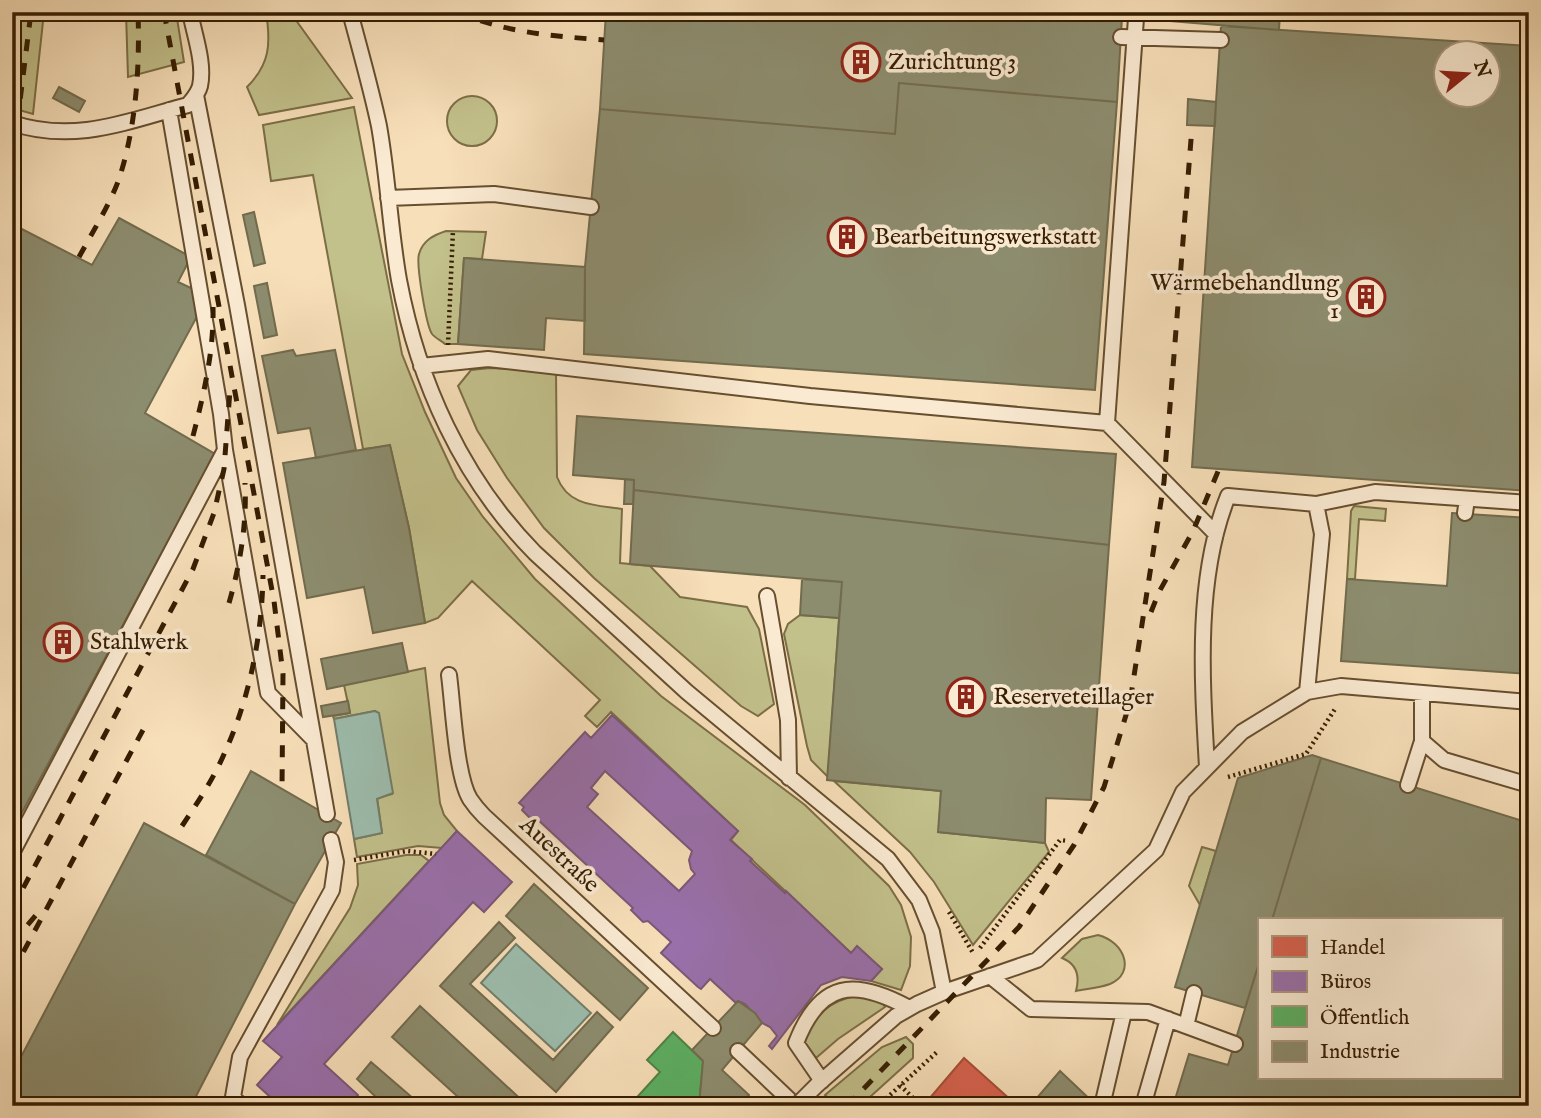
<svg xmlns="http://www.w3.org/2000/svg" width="1541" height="1118" font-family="'IM FELL English',serif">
<rect width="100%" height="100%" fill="#f7dfb9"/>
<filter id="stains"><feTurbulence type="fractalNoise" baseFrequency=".00286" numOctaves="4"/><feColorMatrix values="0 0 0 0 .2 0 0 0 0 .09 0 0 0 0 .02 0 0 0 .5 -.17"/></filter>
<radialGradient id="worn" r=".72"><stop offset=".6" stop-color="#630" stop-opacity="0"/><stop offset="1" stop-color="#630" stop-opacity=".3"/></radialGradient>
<path fill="#c2c08b" stroke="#7c6e46" stroke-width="2" d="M12,12H44L33,114L12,108Z
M126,12H176L184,62L128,77Z
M266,12H290L352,98L259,115L247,87C270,64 271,44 266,12Z
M447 121a25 25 0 1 1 50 0a25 25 0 1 1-50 0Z
M354,107L402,354L425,412L456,478L483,517L535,579L661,696L805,805L889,886L901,905L911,937L910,966L901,990L871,981L882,969L858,947L851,953L731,840L738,831L611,712L597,727L585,716L600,700L472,581L438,618L425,623L409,528L390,446L363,449L313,175L271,181L263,125Z
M446,231L486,232L482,259L464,258L458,344H445C442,341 435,338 432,334C426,325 416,264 419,254C423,240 434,235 446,231Z
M490,368L556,371L557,477C568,506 595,505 622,509L620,563L650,566L680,597L747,607L759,629L774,704L758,716L741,706L594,578L544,528L507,478L477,430L458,386L471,370Z
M1354,506L1386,509L1385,521L1359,519L1355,579H1347L1351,511Z
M800,615L839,618L828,777L811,760L807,746L784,634L788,624Z
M425,668L440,803L444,815L457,831L442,848L418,846L357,857L354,839L382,833L377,798L392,794L375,711L334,719L333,716L350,713L344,685Z
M834,781L941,791L939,832L1045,843L1049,852L973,945L934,882L910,852Z
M1202,847L1216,851L1200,905L1189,886Z
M406,855H421L429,861L277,1025L350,908L358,885L357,864Z
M1098,935C1125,942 1136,973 1110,984C1099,988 1086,989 1076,991C1080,976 1077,964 1062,958L1082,939Z
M856,996L881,1001L885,1007L838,1039L816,1058L803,1040C816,1015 828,1001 856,996Z
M906,1037L913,1044V1058L860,1106H837L825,1095L882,1047Z"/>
<path fill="#9dbdae" stroke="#737d69" stroke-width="2" d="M375,711L379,713L393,793L377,799L382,833L354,839L334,719Z
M516,944L591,1013L555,1051L481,983Z"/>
<path fill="#d6604d" stroke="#a64c36" stroke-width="2" d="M964,1058L1013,1102L1016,1106H923Z"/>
<path fill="#9970ab" stroke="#7b5778" stroke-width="2" fill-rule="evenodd" d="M612,715L738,831L730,840L752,859L750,861L785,893L786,891L851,953L857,946L882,969L871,981L842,977L821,985L772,1049L769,1046L777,1036L770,1027L762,1023L745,1004L738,1001L736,1003L710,979L701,989L698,987L661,953L671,942L648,921L643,922L631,910L633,908L536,818L533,821L522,810L524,807L519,803L585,732L591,738ZM605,771L692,851L689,860L691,869L695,874L679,891L587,807L598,794L591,788Z
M457,831L512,882L484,912L473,902L324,1064L358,1095L348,1106H280L257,1085L282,1057L263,1041Z"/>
<path fill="#5aae61" stroke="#4f8244" stroke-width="2" d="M673,1032L703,1061L699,1106H629L660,1072L647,1060Z"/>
<path fill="#8c8c6e" stroke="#726b4d" stroke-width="2" fill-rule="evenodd" d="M606,12H1280L1279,30L1122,17L1117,102L899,83L895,134L600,109Z
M1221,26L1529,46V491L1192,467ZM1446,52H1488V94H1446Z
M899,83L1117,102L1095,390L584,354L585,267L600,109L895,134Z
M59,87L85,101L79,112L53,98Z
M1188,99L1216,102L1215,126L1187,125Z
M254,212L265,263L254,266L243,215Z
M119,218L191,257L178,282L208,296L145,413L215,454L12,831V224L92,265Z
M464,258L585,267V321L546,318L544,350L458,344Z
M267,283L277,335L264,338L254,286Z
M293,350L296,356L335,350L356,450L316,458L310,428L278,433L262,356Z
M577,416L1116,454L1109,545L634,490V480L573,475Z
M390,445L409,528L425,623L373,633L364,587L307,598L283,463Z
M625,479L634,480L633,504H624Z
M634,490L1109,545L1091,800L1046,798L1045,843L938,832L941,791L827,780L842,582L630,564Z
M1452,513L1529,518V674L1341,661L1347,579L1447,586Z
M802,579L842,582L839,618L800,615Z
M402,643L408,672L327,689L321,659Z
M348,701L350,713L323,717L321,706Z
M1312,755L1321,758L1272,920H1259V963L1245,1008L1175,987L1238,778Z
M1321,758L1529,823V1106H1173L1189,1054L1228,1065L1259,963V1078H1501V920H1272Z
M251,771L341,823L295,904L206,855Z
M144,823L295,904L191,1106H12V1074Z
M534,884L648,988L620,1020L506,916Z
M499,922L515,938L470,984L553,1060L597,1012L613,1027L556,1092L440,986Z
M738,1001L755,1013L762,1023L722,1070L749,1095L739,1106H699L703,1061L692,1050Z
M420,1006L528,1106H468L392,1037Z
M371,1062L422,1106H386L379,1100L357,1079Z
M1060,1071L1096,1105L1095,1106H1030Z"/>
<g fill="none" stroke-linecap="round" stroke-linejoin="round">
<defs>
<path id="service" d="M350,12C360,50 371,88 379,126C388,177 390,229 399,280C418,381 462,479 535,553L687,692L888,859L919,900L932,932L944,992L917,1004L896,1016L817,1085
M1121,37L1221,40
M196,95L237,305L327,814
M12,123C75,144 128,121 188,105C193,99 198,94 200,86C205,63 194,34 190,12
M388,198L494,194L591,207
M421,366L488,359L810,396L1107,423L1216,534
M1107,423L1136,18
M225,450L268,693L314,740
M1316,504L1375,492L1529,503
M1465,513L1467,499
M767,596L788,720L789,778
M449,675C453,705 456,776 470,799C474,805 479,811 484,816L713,1028
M1422,741L1444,760L1529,785
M1207,767C1202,680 1195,578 1228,496L1316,504L1322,534L1307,692
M1408,785L1422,741V693
M12,853L225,450L221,414L169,110
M990,976L1031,1009L1148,1012L1235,1044
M944,992L1037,960L1156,850L1183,792L1242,732L1307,692L1341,686L1529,702
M1186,1026L1194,993
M738,1051L796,1106
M822,1081L796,1043C820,981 854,978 909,1008
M241,1106L233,1097L240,1057L332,890L336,862L331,840
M1102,1106L1124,1012
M1143,1106L1168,1019"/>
</defs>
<use href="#service" stroke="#664e2f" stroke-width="18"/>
<path stroke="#351d01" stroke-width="4.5" stroke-dasharray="2 3.5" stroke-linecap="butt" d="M448,345L453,230
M1228,777L1306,754L1335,709
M354,860L407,851L436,854
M949,912L973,953
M980,948L1060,840L1068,841
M900,1085L921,1106
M878,1106L937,1052"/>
<use href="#service" stroke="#faead2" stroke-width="14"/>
<path stroke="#351d01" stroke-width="5" stroke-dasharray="12 12" stroke-linecap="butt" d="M164,12L274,601L283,674L282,789
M458,12C506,33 553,36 604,40
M12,146L17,125L31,12
M79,257C92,233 110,204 119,179C136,127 140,67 138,12
M193,436C204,393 214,351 213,307
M229,603C240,565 247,524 245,483
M1151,612L1159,592L1193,531L1219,469
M182,826C198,802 214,778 225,752C250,697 262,635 263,575
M12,909L193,569L214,513L224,469L230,390
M12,943L37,914
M12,973L143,730
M847,1106L1019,927L1074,845L1104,787L1130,702L1164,482L1192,127"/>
<defs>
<path id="service-bridge" d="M796,1106L817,1085"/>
</defs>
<use href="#service-bridge" stroke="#664e2f" stroke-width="18" stroke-linecap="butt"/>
<use href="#service-bridge" stroke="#faead2" stroke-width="14"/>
</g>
<defs>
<symbol id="building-ring" viewBox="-11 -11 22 22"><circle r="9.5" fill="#faead2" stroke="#8f2418" stroke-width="1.5"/><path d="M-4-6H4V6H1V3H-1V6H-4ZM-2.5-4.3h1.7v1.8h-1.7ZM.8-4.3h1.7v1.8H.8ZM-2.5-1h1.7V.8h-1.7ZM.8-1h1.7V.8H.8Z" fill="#8f2418"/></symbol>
</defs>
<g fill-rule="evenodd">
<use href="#building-ring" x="839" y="40" width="44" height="44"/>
<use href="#building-ring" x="825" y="215" width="44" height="44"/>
<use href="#building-ring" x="1344" y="275" width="44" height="44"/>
<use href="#building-ring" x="41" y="620" width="44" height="44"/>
<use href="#building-ring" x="944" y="675" width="44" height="44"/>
</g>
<g text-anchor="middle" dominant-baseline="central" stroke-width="7" stroke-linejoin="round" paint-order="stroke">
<g font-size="24" fill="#351d01" stroke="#faead2" text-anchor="start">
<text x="888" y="62">Zurichtung 3</text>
<text x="874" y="237">Bearbeitungswerkstatt</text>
<text x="1339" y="283" text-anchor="end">Wärmebehandlung<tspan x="1339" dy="28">1</tspan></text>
<text x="90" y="642">Stahlwerk</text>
<text x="993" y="697">Reserveteillager</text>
</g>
<g font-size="24" fill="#351d01" stroke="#faead2">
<text transform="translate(559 855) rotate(43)">Auestraße</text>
</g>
</g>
<rect width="1541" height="1118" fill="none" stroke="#f7dfb9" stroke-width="42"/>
<rect x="14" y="14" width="1513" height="1090" fill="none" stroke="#351d01" stroke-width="3.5"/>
<rect x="21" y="21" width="1499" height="1076" fill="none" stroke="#351d01" stroke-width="2"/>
<rect x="1258" y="918" width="245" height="161" fill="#faead2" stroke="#ab987e" stroke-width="2"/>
<rect x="1272" y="936" width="35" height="21" fill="#d6604d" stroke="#ab987e" stroke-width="2"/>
<text x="1320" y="954" font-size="21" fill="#351d01">Handel</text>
<rect x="1272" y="971" width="35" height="21" fill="#9970ab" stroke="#ab987e" stroke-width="2"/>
<text x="1320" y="988" font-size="21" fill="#351d01">Büros</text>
<rect x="1272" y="1006" width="35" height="21" fill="#5aae61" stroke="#ab987e" stroke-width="2"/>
<text x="1320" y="1024" font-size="21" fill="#351d01">Öffentlich</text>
<rect x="1272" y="1041" width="35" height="21" fill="#8c8c6e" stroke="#ab987e" stroke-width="2"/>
<text x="1320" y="1058" font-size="21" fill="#351d01">Industrie</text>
<g transform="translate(1467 74) rotate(72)"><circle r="33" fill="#faead2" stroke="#ab987e" stroke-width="2"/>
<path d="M0-5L12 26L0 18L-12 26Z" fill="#8f2418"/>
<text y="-10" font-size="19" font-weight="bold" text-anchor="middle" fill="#351d01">N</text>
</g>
<rect width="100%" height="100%" filter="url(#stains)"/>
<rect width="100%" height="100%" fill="url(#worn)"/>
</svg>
